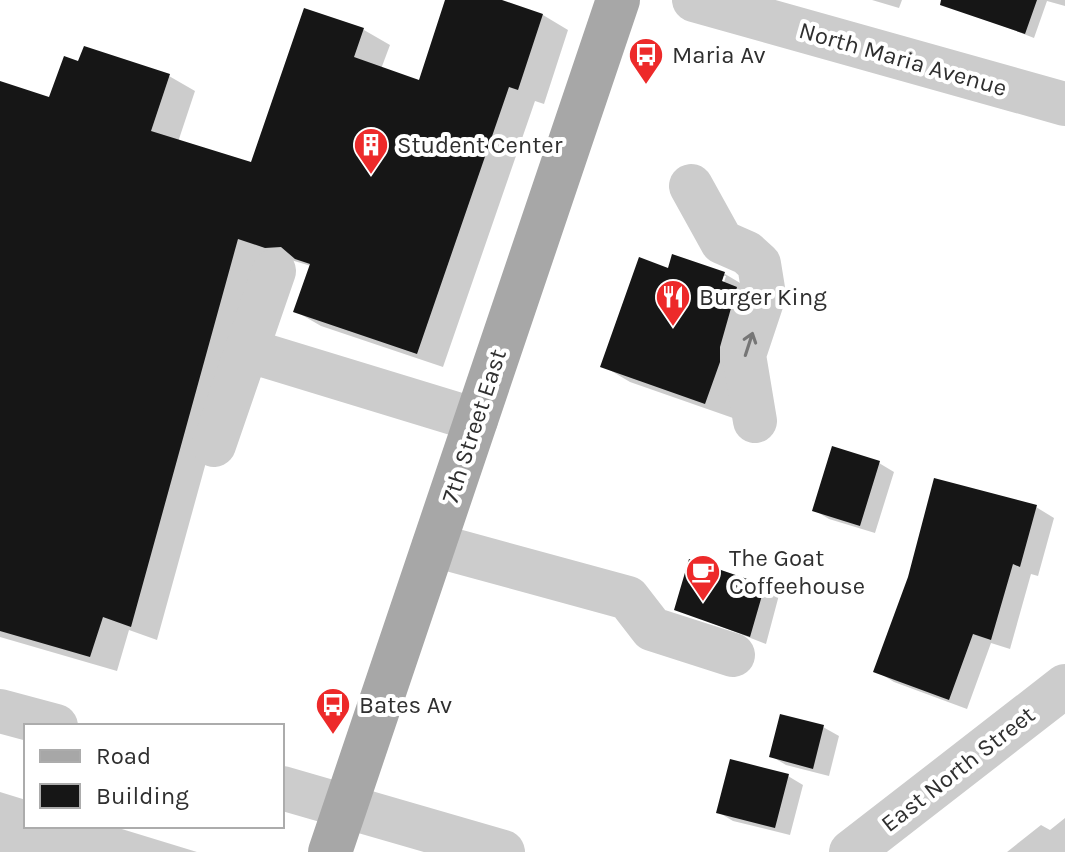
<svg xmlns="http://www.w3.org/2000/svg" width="1065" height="852" font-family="Karla,sans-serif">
<rect width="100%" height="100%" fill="#fff"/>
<path fill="#0003" fill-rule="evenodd" d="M447,0H496L543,15L568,30L544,104L535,101L443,367L321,326L295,311L311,266L264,252L157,640L129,630L117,671L0,637V83L50,100L79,63L169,76L195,91L178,142L252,164L306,10L364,30L390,45L381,69L420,82Z
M872,0H902L899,8Z
M979,0H1065V6L1047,1L1034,38L974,15Z
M674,256L725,274L752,290L733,418L630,382L603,366L669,270ZM722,276H726L721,291Z
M879,463L894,472L875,533L829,519L814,510Z
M1036,507L1054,518L1038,576L1031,574L1010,649L991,643L967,709L894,682L876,671Z
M764,586L779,595L766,644L676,609Z
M823,727L839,736L829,776L786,765L771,756Z
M788,776L803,785L790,835L733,821L718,812Z
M0,792L26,800V826H112L197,852H0Z
M1065,818V852H1007L1041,825L1050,830Z"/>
<path fill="#161616" d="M445,0H502L543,14L518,90L509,87L417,354L293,312L310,264L295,259L281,247L265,248L238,239L131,627L103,617L90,657L0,631V81L49,97L64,56L78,61L84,46L170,74L151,131L251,162L304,8L364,28L354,57L419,80Z
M941,0H1037L1025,34L940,5Z
M672,254L725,272L722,281L737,287L720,347V362L705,404L600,367L639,257L668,268Z
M832,446L880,461L860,526L812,511Z
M934,478L1037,505L1020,567L1013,564L991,640L973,634L949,700L873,672L908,577Z
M689,559L765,585L750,637L674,610Z
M780,714L824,725L813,769L769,757Z
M730,759L789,774L775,828L716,813Z"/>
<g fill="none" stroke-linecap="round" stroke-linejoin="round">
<path stroke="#ccc" stroke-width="44" d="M694,0L1065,104
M691,186L722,242L747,253L759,264L764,295L744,355L755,421
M247,350L476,420
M214,445L274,271
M434,545L628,598L652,629L733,655
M0,711L56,726
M282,788L503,852
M851,852L1065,686"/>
<path stroke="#a7a7a7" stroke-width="44" d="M330,852L618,0"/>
</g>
<defs><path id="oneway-shaft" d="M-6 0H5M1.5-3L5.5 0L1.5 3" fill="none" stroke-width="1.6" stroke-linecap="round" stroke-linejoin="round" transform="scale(2)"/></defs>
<use stroke="#767676" href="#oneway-shaft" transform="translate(749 344) rotate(-72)"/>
<defs>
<symbol id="bus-pin" viewBox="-11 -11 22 30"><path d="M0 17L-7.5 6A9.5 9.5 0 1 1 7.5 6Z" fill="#ed2a2a" stroke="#fff"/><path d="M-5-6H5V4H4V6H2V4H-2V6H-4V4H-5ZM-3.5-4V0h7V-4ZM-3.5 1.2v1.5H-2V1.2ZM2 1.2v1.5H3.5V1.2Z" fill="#fff"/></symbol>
<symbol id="building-pin" viewBox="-11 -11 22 30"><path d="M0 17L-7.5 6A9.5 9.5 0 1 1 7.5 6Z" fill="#ed2a2a" stroke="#fff"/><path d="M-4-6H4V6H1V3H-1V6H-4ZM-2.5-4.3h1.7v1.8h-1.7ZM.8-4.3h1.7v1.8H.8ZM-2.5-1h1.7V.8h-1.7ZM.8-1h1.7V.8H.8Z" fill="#fff"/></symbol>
<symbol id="restaurant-pin" viewBox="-11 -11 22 30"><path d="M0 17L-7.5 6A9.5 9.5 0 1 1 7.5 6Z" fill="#ed2a2a" stroke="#fff"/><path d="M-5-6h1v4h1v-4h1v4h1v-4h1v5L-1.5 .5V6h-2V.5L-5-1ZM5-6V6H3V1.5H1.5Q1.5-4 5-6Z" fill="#fff"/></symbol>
<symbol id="cafe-pin" viewBox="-11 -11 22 30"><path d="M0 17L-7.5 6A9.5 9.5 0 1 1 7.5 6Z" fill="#ed2a2a" stroke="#fff"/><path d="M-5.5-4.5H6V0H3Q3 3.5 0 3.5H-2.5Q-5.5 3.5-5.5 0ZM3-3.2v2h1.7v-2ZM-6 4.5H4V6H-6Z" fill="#fff"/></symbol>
</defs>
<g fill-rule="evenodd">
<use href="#bus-pin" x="626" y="35" width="40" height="54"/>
<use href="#building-pin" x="351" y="125" width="40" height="54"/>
<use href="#restaurant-pin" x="653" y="277" width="40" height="54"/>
<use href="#cafe-pin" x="683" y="552" width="40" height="54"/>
<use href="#bus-pin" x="313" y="685" width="40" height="54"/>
</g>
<g text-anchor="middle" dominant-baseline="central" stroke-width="8" stroke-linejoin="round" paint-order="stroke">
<g font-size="24" fill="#2f2f2f" stroke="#fff" text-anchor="start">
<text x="672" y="55">Maria Av</text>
<text x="397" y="145">Student Center</text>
<text x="699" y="297">Burger King</text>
<text x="729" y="558">The Goat<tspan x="729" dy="28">Coffeehouse</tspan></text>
<text x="359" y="705">Bates Av</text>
</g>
<g font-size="24" fill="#2f2f2f" stroke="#fff">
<text transform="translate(903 59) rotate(16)">North Maria Avenue</text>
<text transform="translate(474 426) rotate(-72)">7th Street East</text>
<text transform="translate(958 769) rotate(-38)">East North Street</text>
</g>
</g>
<rect x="24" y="724" width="260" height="104" fill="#ffffff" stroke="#acacac" stroke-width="2"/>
<rect x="40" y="750" width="40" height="12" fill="#a7a7a7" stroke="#acacac" stroke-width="2"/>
<text x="96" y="764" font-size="24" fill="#2f2f2f">Road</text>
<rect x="40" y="784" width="40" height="24" fill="#161616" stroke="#acacac" stroke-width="2"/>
<text x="96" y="804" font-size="24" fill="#2f2f2f">Building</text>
</svg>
